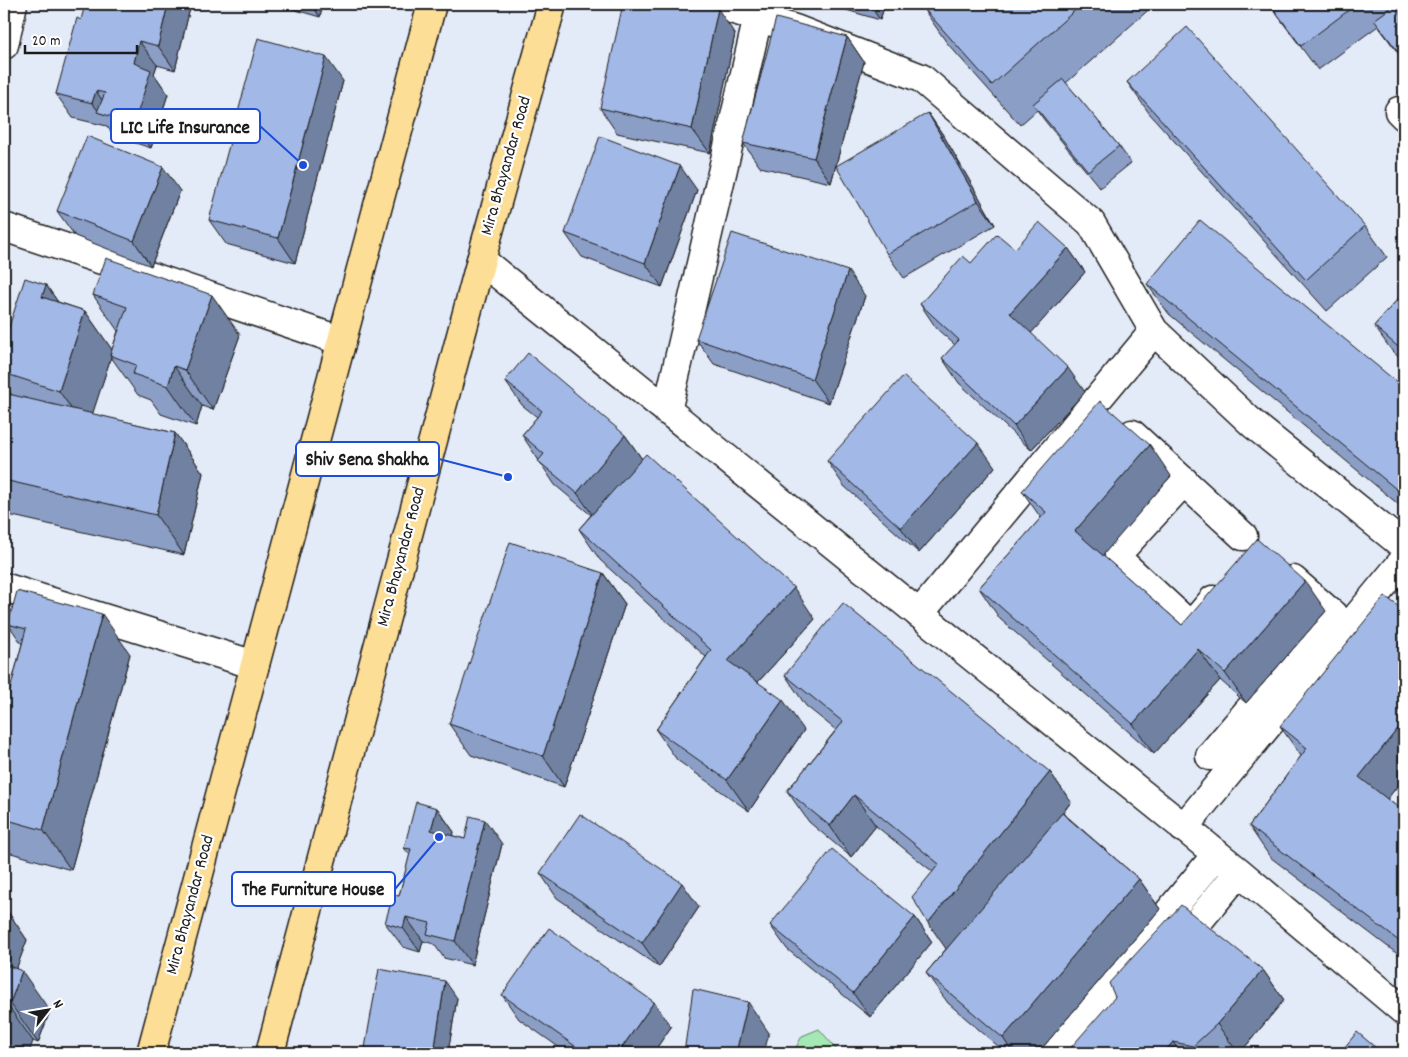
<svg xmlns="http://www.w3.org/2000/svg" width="1408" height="1057" font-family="Dekko,sans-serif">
<rect width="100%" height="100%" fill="#e3eaf8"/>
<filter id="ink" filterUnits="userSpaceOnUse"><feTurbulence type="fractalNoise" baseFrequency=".02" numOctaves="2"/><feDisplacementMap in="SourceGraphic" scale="10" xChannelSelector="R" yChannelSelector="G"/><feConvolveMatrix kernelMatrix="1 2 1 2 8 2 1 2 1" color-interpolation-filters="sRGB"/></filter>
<g filter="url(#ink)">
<path fill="#a4e8b4" stroke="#608268" d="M819,1029L840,1053H793L802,1036Z"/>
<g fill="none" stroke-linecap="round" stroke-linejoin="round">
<defs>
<path id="minor" d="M715,4L795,29L921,78L1091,223L1154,331L1253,424L1404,546
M4,45L13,4
M1399,111L1404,116
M4,227L342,341
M481,260L1239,872L1404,1011
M667,411L761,4
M1132,434L1243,536
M1184,481L1119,552V560L1185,621L1196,620L1213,600
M1293,580L1348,628
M4,587L255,665
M919,614L1154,331
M1210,756L1331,613
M1183,828L1404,560
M1176,948L1239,872
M1052,1053L1217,854"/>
<path id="major" d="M151,1053L432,4
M270,1053L481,260L552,4"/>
</defs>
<use href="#minor" stroke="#1c1c1c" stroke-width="31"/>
<use href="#major" stroke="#1c1c1c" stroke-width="31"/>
<use href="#minor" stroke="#fff" stroke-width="28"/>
<use href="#major" stroke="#fdde96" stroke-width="28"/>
</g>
<path fill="#8b9ec6" stroke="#1c1c1c" d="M191,4L175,70L157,65L154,74L168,94L151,148L114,136L107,126L73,118L56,94L81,20Z
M275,4H323L320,17Z
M826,4H885L880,20Z
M920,4H1155L1066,83L1119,146L1131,163L1100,188L1045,121L1037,110L1020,125L947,43Z
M1269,4H1389L1391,7L1404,4V61L1378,26L1318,70Z
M735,34L710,153L617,133L600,108Z
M847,37L864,62L831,183L760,167L743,143Z
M343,81L295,263L226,244L209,220Z
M1127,82L1365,226L1387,257L1327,311L1149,113Z
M928,113L945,138L995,225L904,278L887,254Z
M697,190L662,287L582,257L565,233Z
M180,191L151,266L75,236L57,211Z
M1068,248L1085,272L1031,333L1085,392L1031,450L959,383L942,358L955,345L937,329L920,304L971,263L1015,249Z
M1147,284L1404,388V509L1169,314Z
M46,285L58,302L85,311L112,350L118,331L93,295L240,335L213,410L202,406L196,426L161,414L151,400L138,395L111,357L92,414L175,433L203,473L184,555L4,514V393L12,395L4,383V342Z
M1404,292V362L1392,351L1374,326Z
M865,296L829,403L714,364L696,339Z
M505,381L625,435L642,459L815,619L758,682L804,730L749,811L677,760L656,730L706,657L600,560L579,529L591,515L555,485L522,435L537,417L522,405Z
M827,461L995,467L919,553L844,486Z
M1171,476L1102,555L1182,625L1326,611L1246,703L1220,680L1154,754L1000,619L979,588L1041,518L1022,491Z
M603,573L625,604L564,787L471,755L449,724Z
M1404,611V778L1387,799L1404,812V959L1270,857L1249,826L1301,756L1280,726Z
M8,624L130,654L71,870L4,851V708L5,709L22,644Z
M785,675L1050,772L1071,802L1063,813L1139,879L1160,909L1038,1053H1006L948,1003L926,973L946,949L933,872L876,826L851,857L809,822L787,791L836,730L806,706Z
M437,808L454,832L453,836L465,839L502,844L472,965L444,958L434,944L423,941L420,952L403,947L385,923L399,896L410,855L404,848Z
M540,873L699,907L659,967L557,898Z
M4,906L27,940L16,969L50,1011L38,1043L33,1041L4,1053Z
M915,917L932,942L870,1017L787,949L770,925Z
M1263,970L1284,1000L1240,1053H1066Z
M502,995L671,1027L653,1053H567L519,1019Z
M457,998L448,1053H369L365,1048Z"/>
<path fill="#7181a1" stroke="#1c1c1c" d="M168,4H191L175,70L158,46Z
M311,4H323L320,17Z
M869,4H885L880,20Z
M718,9L735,34L710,153L692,129Z
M847,37L864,62L831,183L814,158Z
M139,41L157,65L154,74L168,94L151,148L134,124V63Z
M326,57L343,81L295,263L278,238Z
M96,91L113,116L100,113L92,103Z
M928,113L945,138L995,225L978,201Z
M680,166L697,190L662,287L645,263Z
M163,167L180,191L151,266L134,241Z
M1068,248L1085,272L1027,338L1010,313Z
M848,271L865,296L829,403L812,379Z
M46,285L74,325L42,297Z
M212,295L240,335L213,410L185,370Z
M85,311L113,351L110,355L111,357L87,431L59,391Z
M174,366L202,406L196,426L168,386Z
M1068,368L1085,392L1031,450L1014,426Z
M175,433L203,473L184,555L156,515Z
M625,435L642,459L594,517L577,493Z
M978,443L995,467L919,553L901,528Z
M1150,445L1171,476L1097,562L1075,531Z
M1404,489V498L1401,493Z
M603,573L625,604L564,787L543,756Z
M1305,581L1326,611L1246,703L1225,673Z
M794,588L815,619L749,692L728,661Z
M102,614L130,654L71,870L43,830Z
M1198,649L1220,680L1154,754L1133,724Z
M783,700L804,730L749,811L727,780Z
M1404,721V778L1380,808L1359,777Z
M1050,772L1071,802L949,953L928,923Z
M854,795L876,826L851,857L830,826Z
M437,808L454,832L448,855L431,830Z
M485,820L502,844L472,965L455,941Z
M1139,879L1160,909L1038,1053H1013L1003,1038Z
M682,883L699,907L659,967L642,943Z
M4,906L27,940L4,1002Z
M406,917L423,941L420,952L403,928Z
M915,917L932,942L870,1017L853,993Z
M1263,970L1284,1000L1240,1053H1238L1217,1024Z
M22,971L50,1011L38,1043L10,1003Z
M445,981L457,998L448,1053H434Z
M5,1001L33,1041L29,1053H4V1005Z
M654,1002L671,1027L653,1053H618Z
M748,1002L769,1033L764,1053H736Z
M1173,1042L1181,1053H1163Z"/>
<path fill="#a2b8e6" stroke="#1c1c1c" d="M85,4H168L158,46L139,41L134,63L151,70L134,124L97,112L105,93L96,91L92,103L56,94L77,18L81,20Z
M623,4H693L718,9L692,129L600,108Z
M920,4H1082L992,85Z
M1270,4H1357L1301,46Z
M1396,4H1404V59L1374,20Z
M776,18L847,37L814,158L743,143Z
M1187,27L1365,226L1306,280L1127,82Z
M258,38L326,57L278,238L209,220Z
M1063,79L1119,146L1088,171L1033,104Z
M928,113L978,201L887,254L836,166Z
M87,136L163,167L134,241L57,211Z
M600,136L680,166L645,263L565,233Z
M1200,220L1404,388V489L1401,493L1147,284Z
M1039,222L1068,248L1010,313L1068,368L1014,426L942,358L959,340L920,304L963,256L971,263L997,234L1015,249Z
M732,233L848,271L812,379L696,339Z
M106,258L212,295L185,370L174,366L168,386L133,374L136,365L110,355L127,307L93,295Z
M25,278L46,285L42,297L85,311L59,391L4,373V342Z
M1404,292V352L1374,326Z
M528,353L625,435L577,493L538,461L544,454L522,435L542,411L505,381Z
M903,376L978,443L901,528L827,461Z
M4,393L175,433L156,515L4,480Z
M1100,401L1150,445L1075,531L1182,625L1257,539L1305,581L1225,673L1198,649L1133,724L979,588L1046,512L1022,491Z
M646,454L794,588L728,661L783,700L727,780L656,730L711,650L579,529Z
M510,542L603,573L543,756L449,724Z
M17,591L102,614L43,830L4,819V708L5,709L26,629L8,624Z
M1385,596L1404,611V721L1359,777L1404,812V945L1249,826L1307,748L1280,726Z
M843,603L1050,772L928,923L912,897L939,864L854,795L830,826L787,791L843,722L785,675Z
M416,802L437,808L431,830L465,839L470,816L485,820L455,941L427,934L430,923L406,917L403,928L385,923L393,895L399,896L411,849L404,848Z
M1062,813L1139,879L1003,1038L926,973Z
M580,814L682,883L642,943L540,873Z
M832,849L915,917L853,993L770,925Z
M1181,905L1263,970L1217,1024L1193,1046L1173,1042L1163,1053H1066L1115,997L1109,983Z
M549,928L654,1002L618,1053H585L502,995Z
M4,964L22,971L10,1003L5,1001L4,1005Z
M379,969L445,981L434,1053H394L365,1048Z
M693,989L748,1002L736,1053H684Z
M1357,1032L1382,1053H1340Z"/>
</g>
<g text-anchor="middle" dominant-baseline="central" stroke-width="4.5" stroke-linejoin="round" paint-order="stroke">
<g font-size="18" fill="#1c1c1c" stroke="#fff">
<text transform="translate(507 166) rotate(-74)">Mira Bhayandar Road</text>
<text transform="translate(402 557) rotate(-75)">Mira Bhayandar Road</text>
<text transform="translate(191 905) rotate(-75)">Mira Bhayandar Road</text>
</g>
</g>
<path fill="none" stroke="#1d4ed8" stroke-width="2" d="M303 165L260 126M508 477L439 459M439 837L395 889"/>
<g fill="#1d4ed8" stroke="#fff" stroke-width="2">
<circle cx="303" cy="165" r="5"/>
<circle cx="508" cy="477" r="5"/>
<circle cx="439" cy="837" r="5"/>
</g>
<g fill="#fff" stroke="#1d4ed8" stroke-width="2">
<rect x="111" y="109" width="149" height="34" rx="5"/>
<rect x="296" y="442" width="143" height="34" rx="5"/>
<rect x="232" y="872" width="163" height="34" rx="5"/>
</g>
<g font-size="19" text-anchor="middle" font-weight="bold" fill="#1c1c1c">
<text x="185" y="133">LIC Life Insurance</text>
<text x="367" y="465">Shiv Sena Shakha</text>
<text x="313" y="895">The Furniture House</text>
</g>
<rect width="1408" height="1057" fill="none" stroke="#fff" stroke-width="20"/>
<rect x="10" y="10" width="1388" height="1037" fill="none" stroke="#1c1c1c" stroke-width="2" filter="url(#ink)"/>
<g transform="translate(48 1010) rotate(59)" stroke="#ffffff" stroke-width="4" paint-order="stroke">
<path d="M0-4L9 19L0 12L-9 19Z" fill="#1c1c1c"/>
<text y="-8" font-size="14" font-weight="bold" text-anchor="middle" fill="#1c1c1c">N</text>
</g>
<path d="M25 45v8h112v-8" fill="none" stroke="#1c1c1c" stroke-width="2.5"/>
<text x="32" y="45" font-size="15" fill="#1c1c1c" stroke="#ffffff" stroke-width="4" paint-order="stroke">20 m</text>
</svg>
